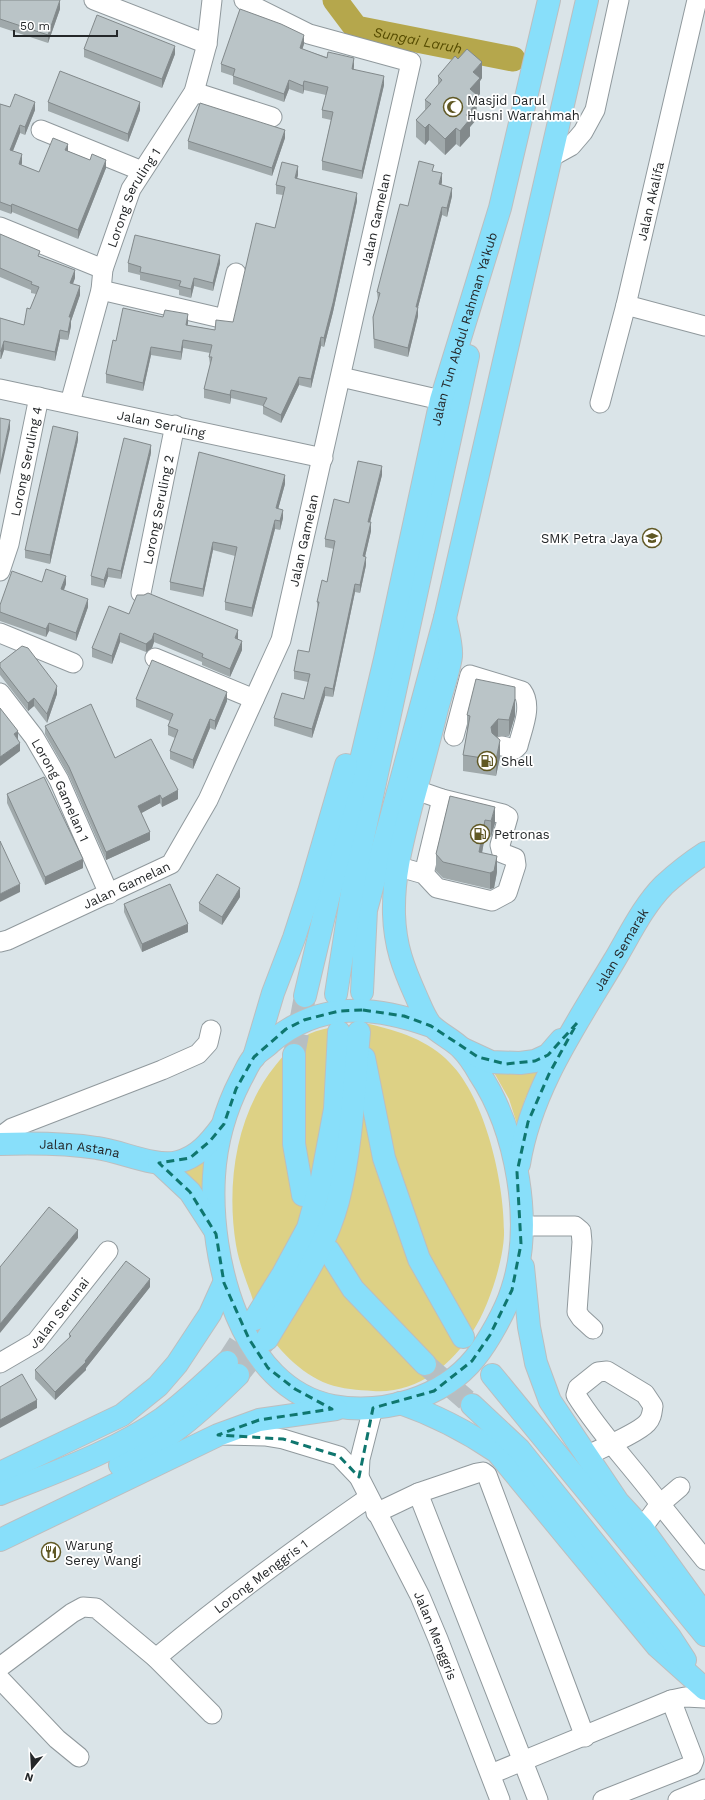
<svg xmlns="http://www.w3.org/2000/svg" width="705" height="1800" font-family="'Work Sans',sans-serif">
<rect width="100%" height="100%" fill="#dae4e8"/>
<path fill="#ddd185" d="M369,1024C398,1031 429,1040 450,1063C486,1099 505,1185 504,1235C503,1263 488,1308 473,1331C451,1366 416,1394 373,1391C358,1390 342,1389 328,1384C301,1374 275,1348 262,1322C257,1314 254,1303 251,1294C245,1278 239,1262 236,1245C226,1184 236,1114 275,1066C284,1055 295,1041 309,1034C327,1026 349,1025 369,1024Z
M541,1068L525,1099L517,1124L509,1099L492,1069Z
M205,1155L203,1195L177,1169Z"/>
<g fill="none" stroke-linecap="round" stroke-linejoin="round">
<path stroke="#b5a74c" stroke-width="25" id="s1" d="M335,0L356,28L513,59"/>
<path stroke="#b6bec2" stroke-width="22" stroke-dasharray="22 11" stroke-linecap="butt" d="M294,1055L305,996
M227,1362L255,1319
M425,1364L472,1405
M238,1375L267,1339"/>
<defs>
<g id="minor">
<path d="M94,0L207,44"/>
<path d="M194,92L272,117"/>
<path d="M41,130L142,171"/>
<path d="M551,157L571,146L583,132L595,110L619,0"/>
<path d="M0,227L103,269"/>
<path d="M101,290L225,319L236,273"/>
<path d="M626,305L705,326"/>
<path d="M341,377L441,400"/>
<path id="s2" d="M0,389L323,458"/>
<path id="s3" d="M70,403L101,290L103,269L131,189L194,92L207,44L212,0"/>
<path id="s4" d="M600,403L626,305L697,0"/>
<path id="s5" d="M0,571L9,544L39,397"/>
<path id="s6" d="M141,593L175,425"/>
<path d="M0,633L73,663"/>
<path d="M155,658L254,699"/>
<path id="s7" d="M0,693L34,737L59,780L109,894"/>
<path d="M454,736L470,675L522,691C533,706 522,729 518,746L515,749L502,746"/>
<path d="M396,866L424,874L437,888L492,901L507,893L516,865L515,858L502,853L500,845L508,817L503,814L442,799L416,790"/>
<path d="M424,874L442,799"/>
<path id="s8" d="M0,942L8,940L171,864L208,800L281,640L411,62L309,34L249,4L244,0"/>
<path d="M0,1137L12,1128L162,1070L198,1054L208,1043L211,1030"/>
<path d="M521,1226H575L581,1231L582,1242L577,1312L581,1318L593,1329"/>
<path id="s9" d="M0,1363L36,1342L108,1251"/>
<path id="s10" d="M223,1435L265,1436L283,1439L339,1456L359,1477L420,1596L438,1639L500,1800"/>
<path d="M586,1456C600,1449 638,1433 647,1423C652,1418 652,1412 653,1406L645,1394L607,1371L598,1372L578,1388L576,1395C600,1434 633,1467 660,1504L642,1528"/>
<path d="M359,1477L360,1459L373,1408"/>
<path d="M680,1487L660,1504L705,1560"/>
<path d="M418,1493L538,1800"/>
<path d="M376,1513L418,1493L477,1473L483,1472L487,1475L585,1737"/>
<path id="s11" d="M156,1658C223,1602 296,1548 368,1498"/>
<path d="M0,1667L72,1613L83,1607L96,1608L156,1658L212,1714"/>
<path d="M0,1679L57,1739L79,1757"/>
<path d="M491,1774L671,1700L685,1697L705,1698"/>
<path d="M603,1800L692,1765L694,1760L671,1700"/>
<path d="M678,1800L705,1789"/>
</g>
<g id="major">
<path d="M362,992L366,910L445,618L587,0"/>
<path d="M336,994L354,879L468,356"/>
<path id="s12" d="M305,996L385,659L441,400L500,208L549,0"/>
<path d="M431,1026C374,1005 319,1001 270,1043C265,1048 257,1052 253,1058C248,1064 245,1072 241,1079C226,1108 216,1143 214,1176C209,1257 239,1388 333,1406C383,1415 443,1398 475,1358C488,1342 506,1310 512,1290C534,1224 517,1130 479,1073C474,1064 468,1055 461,1048C452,1039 438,1033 430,1024C424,1016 420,1005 416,996C403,967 395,946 394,914C393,876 402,843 411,807C420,774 429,742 437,709C441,693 449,672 451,656C452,644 447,629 445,618"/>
<path d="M463,1049L491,1062L520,1063L535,1061L548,1055L561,1040"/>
<path d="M294,1055V1144L303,1195"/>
<path d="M254,1057L273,993L294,938L309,892L346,765"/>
<path d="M364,1058L384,1158L419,1259L463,1337"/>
<path id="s13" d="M0,1144C33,1143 65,1143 97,1148C121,1151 155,1168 178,1162C198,1157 210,1142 222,1126"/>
<path d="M159,1163L190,1192L214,1229"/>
<path id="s14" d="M519,1164C531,1089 576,1025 614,961C629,936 643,906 664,885C676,874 691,862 705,853"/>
<path d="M329,1251L353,1289L425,1364"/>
<path d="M523,1267L529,1327L536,1363L550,1401L618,1502L642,1528L705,1615"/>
<path d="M255,1319L283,1274L308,1228L322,1178L335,1109L339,1032"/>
<path d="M267,1339C292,1296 325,1251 338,1201C352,1146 354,1088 359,1032"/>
<path d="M492,1375L705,1635"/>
<path d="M400,1403C435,1415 466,1431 497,1452L657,1646L705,1689"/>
<path d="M472,1405L519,1449L670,1637L685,1660"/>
<path d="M120,1465C168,1441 200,1412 238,1375"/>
<path d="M0,1473L122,1415L158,1386L177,1364L210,1314L224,1283"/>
<path d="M0,1494C53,1473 116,1451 163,1418C186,1401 206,1382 227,1362"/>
<path d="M0,1540L218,1435L259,1420L336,1409"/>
</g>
</defs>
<use href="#minor" stroke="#90999d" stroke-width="21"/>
<use href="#major" stroke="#bdbebf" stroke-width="24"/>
<use href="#minor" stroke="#fff" stroke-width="19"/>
<use href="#major" stroke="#88dffa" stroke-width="22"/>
</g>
<path fill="#a0a9ab" d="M0,0L60,9L48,43L0,27Z
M304,44L302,49L354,66V69L384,85L362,179L322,170V161L331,120L322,118V110L326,95L304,90L303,94L289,89L284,102L233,84V76L221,72V64Z
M84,49L175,54L162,88L84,57Z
M458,59L482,78L480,81V94L477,97L476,120L470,127V136L460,147L456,144L445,155L429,140L425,145L416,137V120L425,110V100L438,86V76Z
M48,102L140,110L128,142L48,111Z
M0,104L10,107L35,110L25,135L20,133L13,151L22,163L21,165L39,172L68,151L106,168L78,239L12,212L11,214L0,210Z
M285,138L272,176L188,149V141Z
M434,171L442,182L441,185L452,196L447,217L442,215L418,307V316L408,357L374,348L373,317L378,301L377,292L408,206Z
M298,175L297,178L357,201L333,312L324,347L321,346L311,388L299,385L281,423L263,414V406L231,398L230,404L204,398V389L210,365L209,357L210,353L183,348L181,360L151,355L143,391L106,383V374L116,341L163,317L188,323L187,325L215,330L233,322L275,228L283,195L276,194V185Z
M0,234L40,257L75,278L73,284L80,295L71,321V326L68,340L60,339L55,361L4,350L1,359H0V318L24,325L36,294L31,293V290L0,277Z
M128,263H220L213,291L194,286L191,298L179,295V290L140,280V275L128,272Z
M78,440L50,564L25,558V550Z
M199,452L285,484L278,509L283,518L280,530L275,529L252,617L225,610V602L235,556L213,550L203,597L170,590V582Z
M151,453L121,579L108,577L104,588L91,585V576Z
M382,475L370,522L371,531L365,557L366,565L360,593L355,592L333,697L325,696L312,738L274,726V718L304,699L308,682L294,679V671L309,652L318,611L317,602L327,582L334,549L325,547V539L349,503Z
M42,582L66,584L64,590L88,607L76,641L49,631L46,637L0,621V605Z
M129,614L238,639L242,650L230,677L202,665V662L154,642L152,648L146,652L120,642L112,664L92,657V648Z
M0,663L57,694L47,723L34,706L28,711L0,675Z
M136,699L227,701L215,730L210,728L193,769L170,759V751L175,738L168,735V726L170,721L136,707Z
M515,704V716L509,736H498L497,738L500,757L496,776L463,771V755L467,732V715Z
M45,726L115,758L178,799L162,807L160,803L141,813L150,840L106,860L69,776L45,734Z
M7,794L83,868L45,885L7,803Z
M450,796L495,823L491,837L485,836L482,853L497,872L494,888L490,889L443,878L436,871V854Z
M240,897L222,925L199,911V903Z
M124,904L188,932L142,952L124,912Z
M150,1287L86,1368V1370L55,1400L35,1379V1370L69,1338V1334Z"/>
<path fill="#82898b" d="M60,0V9L48,43V35Z
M304,35V44L300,57V48Z
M175,46V54L162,88V79Z
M354,58V66L352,77V69Z
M482,62V78L480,81V94L477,97L476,120L470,127V136L460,147V131L470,89L473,72Z
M384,76V85L362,179V171Z
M289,80V89L284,102V94Z
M304,81V90L303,94V86Z
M35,102V110L25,135V127Z
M140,102V110L128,142V134Z
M429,124V140L425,145V128Z
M20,125V133L10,158V150Z
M456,128V144L445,155V139Z
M285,130V138L272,176V168Z
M68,144V153L65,150Z
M22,154V163L19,173V164Z
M106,160V168L78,239V230Z
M298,166V175L295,186V178Z
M442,173V182L439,193V184Z
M452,188V196L447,217V208Z
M357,193V201L333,312L324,347V338Z
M12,204V212L11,214V206Z
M442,207V215L416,315V307Z
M220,255V263L213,291V283Z
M75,270V278L70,291V283Z
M194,278V286L191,298V289Z
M80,286V295L71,321V326L68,340L69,317Z
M418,307V316L408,357V348Z
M188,314V323L186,333V325Z
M60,330V339L55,361V352Z
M321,337V346L311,388V379Z
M183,340V348L181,360V352Z
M4,341V350L1,359V351Z
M151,347V355L143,391V383Z
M299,377V385L281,423V415Z
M231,390V398L230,404V395Z
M10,420V429L0,475V467Z
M78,432V440L50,564V555Z
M151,445V453L121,579V571Z
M382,466V475L368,530V522Z
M285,475V484L276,517V508Z
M283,510V518L280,530V521Z
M275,520V529L252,617V608Z
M371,522V531L363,565V556Z
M213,542V550L203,597V589Z
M366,557V565L360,593V585Z
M108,568V577L104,588V580Z
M66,576V584L61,597V589Z
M355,584V592L333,697V689Z
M88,599V607L76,641V633Z
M49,623V631L46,637V629Z
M238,630V639L235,646V638Z
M120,633V642L112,664V656Z
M154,633V642L152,648L146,652V644Z
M242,641V650L230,677V669Z
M57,686V694L47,723V714Z
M325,687V696L312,738V729Z
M515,687V716L509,736V720Z
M227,692V701L215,730V721Z
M34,698V706L28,711V703Z
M210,719V728L193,769V760Z
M498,719V736L491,743V727Z
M18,731V740L14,734Z
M500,740V757L496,776V760Z
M20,743V751L0,766V757Z
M178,790V799L162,807V799Z
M160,795V803L138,815V806Z
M495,807V823L491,837V821Z
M485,820V836L479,869V852Z
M150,832V840L106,860V852Z
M497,856V872L494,888L490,889V873Z
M83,859V868L45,885V877Z
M20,884V892L0,902V894Z
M240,888V897L222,925V917Z
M188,924V932L142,952V944Z
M78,1230V1238L0,1333V1324Z
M150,1279V1287L86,1368V1370L55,1400V1392L85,1361Z
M37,1400V1408L0,1428V1420Z"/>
<path fill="#bac4c7" stroke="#82898b" d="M0,0H60L48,35L0,19Z
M240,9L281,24L304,35L300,48L327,58L328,52L354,58L352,69L384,76L362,171L322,161L333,112L322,110L328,87L304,81L303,86L289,80L284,94L233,76L235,69L221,64Z
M97,15L175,46L162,79L84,49Z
M467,49L482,62L473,72L480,78L470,89L477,95L472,100L476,104L466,115L470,119L460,131L456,128L445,139L429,124L425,128L416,120L431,104L425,100L442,80L438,76L455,56L458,59Z
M60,71L140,102L128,134L48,102Z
M15,94L35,102L25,127L20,125L10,150L22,154L19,164L39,172L53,138L68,144L65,150L90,160L92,154L106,160L78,230L12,204L11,206L0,202V104L10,107Z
M200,103L285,130L272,168L188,141Z
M419,161L434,165L432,171L442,173L439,184L452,188L447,208L442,207L416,307H418L408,348L374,339L373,317L380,293L377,292L400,204L408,206Z
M282,162L298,166L295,178L357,193L333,303L324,338L321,337L311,379L299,377L281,415L263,406L267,398L231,390L230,395L204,389L212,357H209L212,345L183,340L181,352L151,347L143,383L106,374L113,340L116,341L123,308L163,317L165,310L188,314L186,325L215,330L216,320L233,322L256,223L275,228L285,187L276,185Z
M0,234L40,251L38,256L75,270L70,283L80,286L69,317H71L68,332L60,330L55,352L4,341L1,351H0V318L24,325L27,308L30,309L39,287L31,284L32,282L0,268Z
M135,235L220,255L213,283L194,278L191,289L179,286L181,281L140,272L141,267L128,263Z
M0,418L10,420L0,467Z
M53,426L78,432L50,555L25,550Z
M124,438L151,445L121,571L108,568L104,580L91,576Z
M199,452L285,475L276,508L283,510L280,521L275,520L252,608L225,602L237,547L213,542L203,589L170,582Z
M358,461L382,466L368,522H371L363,556L366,557L360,585L355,584L333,689L325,687L312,729L274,718L282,693L304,699L310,674L294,671L298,650L309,652L319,602H317L322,580L327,582L335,541L325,539L334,499L349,503Z
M46,569L66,576L61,589L88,599L76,633L49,623L46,629L0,612V605L12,571L42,582Z
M148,593L238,630L235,638L242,641L230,669L202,657L203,654L154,633L152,639L146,644L120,633L112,656L92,648L109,606L129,614L137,595H144Z
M22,646L28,648L57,686L47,714L34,698L28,703L0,667V663Z
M152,660L227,692L215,721L210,719L193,760L170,751L178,730L168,726L173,714L136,699Z
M476,679L515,687V699L509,720L498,719L491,727L492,733L500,740L496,760L463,755L470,716L467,715Z
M91,704L115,758L151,739L178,790L162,799L160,795L138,806L150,832L106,852L69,767L45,726Z
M0,708L18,731L14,734L20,743L0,757Z
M44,777L83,859L45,877L7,794Z
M450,796L495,807L491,821L485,820L479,852L497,856L494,871L490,873L443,862L436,854Z
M0,841L20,884L0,894Z
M217,874L240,888L222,917L199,903Z
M170,884L188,924L142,944L124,904Z
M49,1207L78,1230L0,1324V1267Z
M126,1261L150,1279L85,1361L86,1362L55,1392L35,1370L71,1336L69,1334Z
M22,1374L37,1400L0,1420V1387Z"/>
<path fill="none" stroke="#0f766e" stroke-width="3" stroke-dasharray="8 5" stroke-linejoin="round" d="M363,1010L404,1016L431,1026L478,1057L506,1064L535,1061L548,1055L577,1023L549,1074L528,1122L517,1172L521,1244L512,1290L490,1335L472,1361L434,1391L373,1408L359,1477L339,1456L283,1439L218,1435L259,1420L332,1409L295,1389L268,1368L249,1339L224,1283L216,1234L190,1192L159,1163L190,1158L210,1141L224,1124L236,1089L254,1057L286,1029L304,1020L339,1011Z"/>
<defs>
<symbol id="mosque-ring" viewBox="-11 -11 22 22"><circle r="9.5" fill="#fff" stroke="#605824" stroke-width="1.5"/><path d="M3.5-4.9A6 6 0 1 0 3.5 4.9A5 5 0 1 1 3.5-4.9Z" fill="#605824"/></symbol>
<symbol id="school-ring" viewBox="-11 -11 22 22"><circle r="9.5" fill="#fff" stroke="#605824" stroke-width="1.5"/><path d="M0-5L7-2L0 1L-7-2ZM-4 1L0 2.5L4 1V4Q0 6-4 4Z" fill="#605824"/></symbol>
<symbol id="fuel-ring" viewBox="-11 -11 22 22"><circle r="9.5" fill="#fff" stroke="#605824" stroke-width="1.5"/><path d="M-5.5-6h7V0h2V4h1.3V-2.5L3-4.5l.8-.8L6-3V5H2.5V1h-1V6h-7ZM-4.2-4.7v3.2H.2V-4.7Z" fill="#605824"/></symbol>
<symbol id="restaurant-ring" viewBox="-11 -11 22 22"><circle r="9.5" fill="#fff" stroke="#605824" stroke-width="1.5"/><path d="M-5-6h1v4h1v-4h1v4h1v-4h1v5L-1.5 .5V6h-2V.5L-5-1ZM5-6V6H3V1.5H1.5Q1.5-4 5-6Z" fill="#605824"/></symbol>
</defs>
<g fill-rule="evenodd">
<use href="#mosque-ring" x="442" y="96" width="22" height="22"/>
<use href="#school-ring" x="641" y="527" width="22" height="22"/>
<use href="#fuel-ring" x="476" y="750" width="22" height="22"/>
<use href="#fuel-ring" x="469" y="823" width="22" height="22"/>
<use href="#restaurant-ring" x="40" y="1541" width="22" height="22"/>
</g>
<g text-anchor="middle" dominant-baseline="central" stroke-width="3.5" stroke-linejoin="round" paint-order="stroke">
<g font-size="13" fill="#242729" stroke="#fff" text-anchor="start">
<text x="467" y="100">Masjid Darul<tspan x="467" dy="15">Husni Warrahmah</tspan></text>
<text x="638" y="538" text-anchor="end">SMK Petra Jaya</text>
<text x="501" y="761">Shell</text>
<text x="494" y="834">Petronas</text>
<text x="65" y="1545">Warung<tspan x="65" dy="15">Serey Wangi</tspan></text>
</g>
<g font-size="13" fill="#242729" stroke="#fff">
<text stroke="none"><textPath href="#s3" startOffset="216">Lorong Seruling 1</textPath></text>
<text stroke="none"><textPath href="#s4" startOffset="208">Jalan Akalifa</textPath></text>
<text stroke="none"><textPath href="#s8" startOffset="869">Jalan Gamelan</textPath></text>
<text stroke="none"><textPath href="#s12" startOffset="686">Jalan Tun Abdul Rahman Ya'kub</textPath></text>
<text stroke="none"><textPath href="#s2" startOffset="165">Jalan Seruling</textPath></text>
<text stroke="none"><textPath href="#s5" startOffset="113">Lorong Seruling 4</textPath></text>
<text stroke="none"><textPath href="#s6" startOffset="85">Lorong Seruling 2</textPath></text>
<text stroke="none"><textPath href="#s8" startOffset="540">Jalan Gamelan</textPath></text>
<text stroke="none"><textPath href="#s7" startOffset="115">Lorong Gamelan 1</textPath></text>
<text stroke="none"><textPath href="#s8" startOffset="139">Jalan Gamelan</textPath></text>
<text stroke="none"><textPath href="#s14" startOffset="239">Jalan Semarak</textPath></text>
<text stroke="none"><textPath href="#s13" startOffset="80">Jalan Astana</textPath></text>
<text stroke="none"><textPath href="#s9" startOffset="79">Jalan Serunai</textPath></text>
<text stroke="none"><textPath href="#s11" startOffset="133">Lorong Menggris 1</textPath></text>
<text stroke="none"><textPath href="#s10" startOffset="324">Jalan Menggris</textPath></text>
</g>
<g font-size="14" font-style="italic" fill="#564c00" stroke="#fff">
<text stroke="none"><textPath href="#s1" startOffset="98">Sungai Laruh</textPath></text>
</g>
</g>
<g transform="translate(32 1768) rotate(198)" stroke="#ffffff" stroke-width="3" paint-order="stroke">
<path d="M0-3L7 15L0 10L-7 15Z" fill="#242729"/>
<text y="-6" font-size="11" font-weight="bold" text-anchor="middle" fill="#242729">N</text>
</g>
<path d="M14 30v6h103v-6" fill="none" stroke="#242729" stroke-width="2"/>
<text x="20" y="30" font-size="12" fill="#242729" stroke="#ffffff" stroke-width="3" paint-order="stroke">50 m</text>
</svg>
